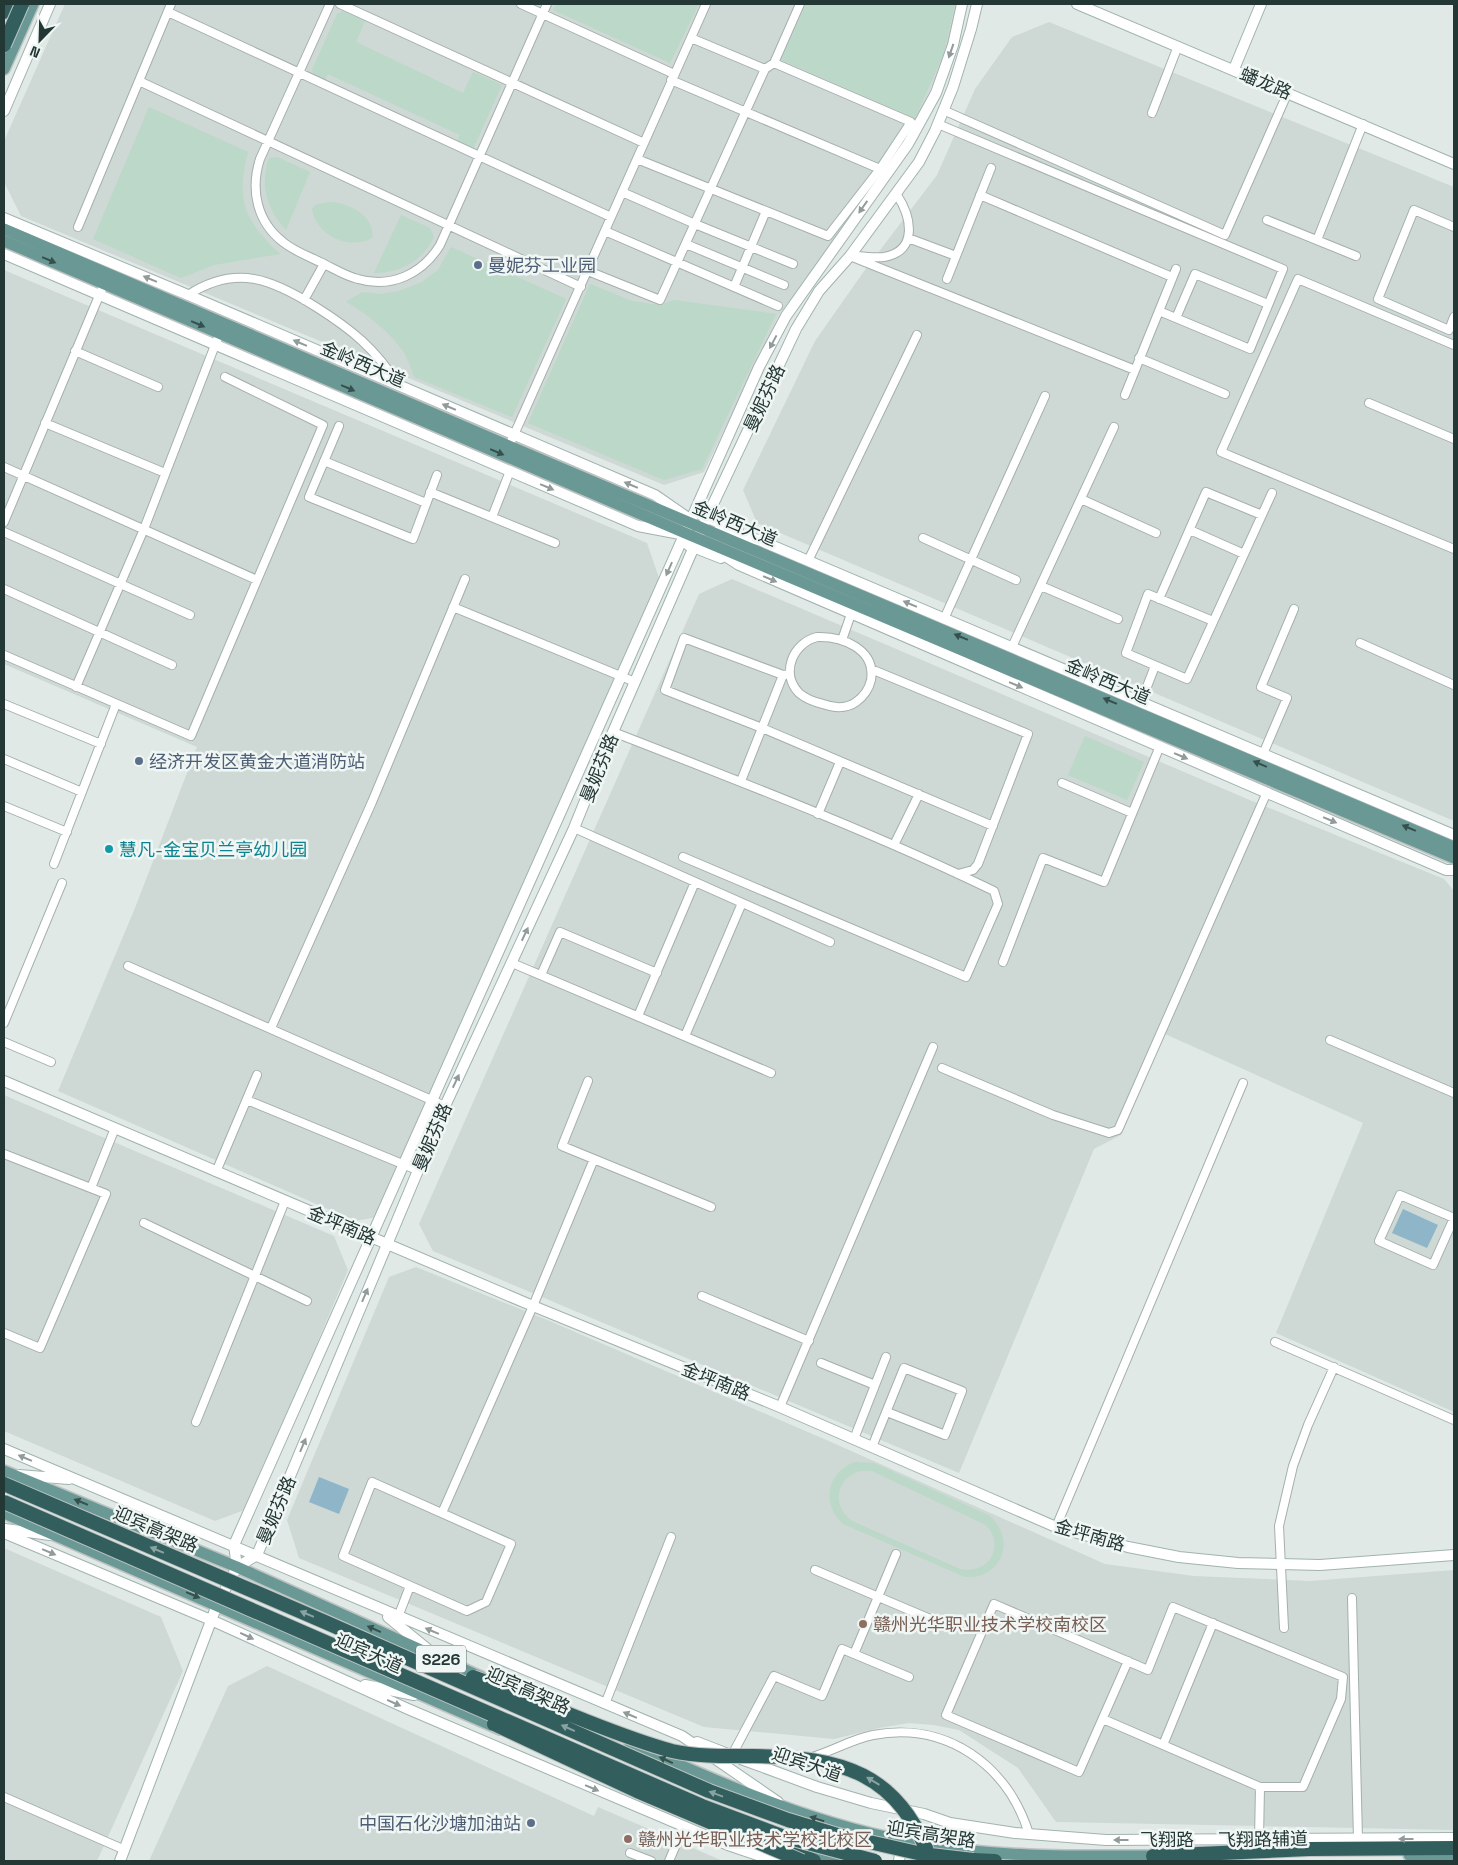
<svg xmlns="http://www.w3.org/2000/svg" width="1458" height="1865" font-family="'Space Grotesk','Noto Sans SC',sans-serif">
<rect width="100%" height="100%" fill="#e0e9e6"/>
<path fill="#ced8d5" d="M65,4H958L947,53L917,119L869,195L779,315L704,472L664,485L21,216L4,182V141Z
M1049,22L1454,187V821L757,523L743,490L815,341L862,274L937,175L975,89L1012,37Z
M4,270L647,543L660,581L377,1217L355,1221L58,1091L135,908L197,747L4,664Z
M732,579L1252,801L1444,879L1454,891V1412L1276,1333L1363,1123L1165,1034L1121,1135L1094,1149L959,1473L433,1251L419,1224L699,594Z
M4,1095L334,1236L348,1270L247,1509L215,1521L4,1431Z
M416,1267L545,1319L831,1442L1105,1564L1194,1576L1310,1581L1454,1570V1830L1056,1822L1018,1768L959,1730L933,1725L909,1723L879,1728L834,1739L704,1727L299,1558L287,1520L389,1277Z
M4,1548L161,1617L183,1671L97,1861H4Z
M267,1666L594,1816L598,1807L723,1861H149L228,1686Z"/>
<path fill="#bbd8c8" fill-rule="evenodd" d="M556,4H699L670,63L553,10Z
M806,4H955L944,53L915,118L781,60Z
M342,11L365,21L356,42L463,93L473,72L502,85L473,149L457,142L460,135L328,74L325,80L313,74L312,70L337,14Z
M149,107L248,152C236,201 243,219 280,254L214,265L181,278L93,239Z
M277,157L310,172L286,230C266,208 260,185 269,158Z
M329,202C347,202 376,216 372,238C349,251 316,235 312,209L315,205Z
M401,215L430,228L434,237C422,261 401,273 374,273Z
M451,247L566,299L512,417L414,377C411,370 409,361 405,354C393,335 366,312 346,302L362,292L380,294L399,291L422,282L438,270Z
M590,284L632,301L659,305L674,300L776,314L702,469L664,480L528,423Z
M1085,736L1144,762L1127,800L1068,775Z
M855,1462L874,1463L990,1516C1017,1541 1001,1579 965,1577L843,1524C821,1504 827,1472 855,1462ZM860,1471H872L986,1525C1006,1546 989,1575 960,1569L852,1521C831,1506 836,1478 860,1471Z"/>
<path fill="#8eb5c8" d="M1403,1209L1438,1225L1427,1248L1392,1233Z
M319,1477L349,1489L339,1514L309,1502Z"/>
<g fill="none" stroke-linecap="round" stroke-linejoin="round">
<defs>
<path id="street" d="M330,4L260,159C250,190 257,222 283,242C294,251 308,256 320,262C333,268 345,276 358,279C392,289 423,273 440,245L547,4
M340,4L644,143
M521,4L674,74
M168,12L611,217
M691,38L765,69
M671,80L880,169
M139,81L581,287
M943,110L1225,235L1288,92
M1152,113L1178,46
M938,124L1283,269L1250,349L1159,311
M637,159L828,236L880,169L911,122L774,63
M622,192L695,224L793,264
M980,195L1172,277
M1267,220L1356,256
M78,227L171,4
M1454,227L1414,210L1378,299L1449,330L1454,317
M605,231L778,306
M908,238L956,256
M1317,240L1363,124
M686,244L784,285
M850,256L1135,370
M857,256C866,257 876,258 884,257C919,251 911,216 897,195
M588,271L660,300L765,69L774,63L800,4
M947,279L991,168
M734,287L766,211
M188,295C236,264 272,279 316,307C351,329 376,349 398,385
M304,300L324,264
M1176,318L1195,274L1268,304
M1454,345L1298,279L1221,452L1454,549
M75,351L158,387
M1139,358L1225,394
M1125,395L1176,269
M1369,403L1454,439
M45,423L165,473
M339,426L309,497L413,539L437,475
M509,446L706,4
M324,461L426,503
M4,467L257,580
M430,492L555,543
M1081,499L1156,533
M492,517L510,471
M4,522L104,284
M1190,530L1244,554
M4,532L190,615
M923,538L1016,580
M808,561L917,335
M1041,586L1118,619
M4,589L172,665
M1159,599L1206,492L1262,515
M453,607L635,682
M944,619L1045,396
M1213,621L1148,594L1126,653L1187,679L1272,493
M817,637C842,636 876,649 871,680C869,689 863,697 856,702C846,709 834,708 823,704C814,702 806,699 799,693C780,673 793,643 817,637Z
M842,640L851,614
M1360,643L1454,685
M1012,647L1114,427
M4,655L191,736L323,425L225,377
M871,669L1028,734L978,864L973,870L958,874
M790,674L783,675L684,638L665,690L762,728L993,826
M76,687L144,529L217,340
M1141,702L1155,666
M4,704L101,744
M613,732C741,782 870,831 994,891L998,904L966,977L683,857
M1263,754L1287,698L1261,687L1294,609
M4,759L82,792
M741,781L783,675
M1062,783L1132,813
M4,806L67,832
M818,814L840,762
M574,828L830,942
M894,845L919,794
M54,864L116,704
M1003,962L1043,858L1104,882L1160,746
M512,963L771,1073
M128,966L445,1106
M541,975L560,932L657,973
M638,1016L695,882
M4,1023L62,883
M271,1028L372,802L465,579
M685,1036L742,903
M1330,1040L1454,1093
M4,1042L51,1062
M942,1068L1053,1115L1109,1133L1118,1130L1267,792
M588,1081L562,1146L711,1207
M247,1100L417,1170
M4,1154L106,1194L40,1348L4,1333
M216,1172L257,1075
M91,1188L115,1128
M1400,1195L1454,1218L1433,1265L1379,1241Z
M144,1223L307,1301
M702,1296L809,1341
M1275,1342L1454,1420
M821,1363L875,1385
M780,1407L933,1047
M196,1422L285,1201
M854,1439L886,1357
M872,1447L904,1368L962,1391L945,1435L887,1412
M372,1482L511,1544L486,1602L467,1611L343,1556Z
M442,1513L533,1306L594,1159
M1056,1527L1243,1083
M815,1570L935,1621
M1352,1598L1358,1839
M398,1617L410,1586
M1284,1628L1279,1526L1293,1466L1308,1425L1334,1367
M854,1654L896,1554
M605,1704L671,1537
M1103,1719L1260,1787H1303L1341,1699L1343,1677L1173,1607L1148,1670L994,1604L946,1715L1079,1772L1128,1661
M1163,1745L1213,1623
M732,1755L774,1676L822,1696L842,1649L909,1677
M812,1757C833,1751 852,1739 873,1735C946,1721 1008,1765 1029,1834
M4,1797L125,1850
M1259,1839L1260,1787
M630,1853L651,1861
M669,1861L684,1826"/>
<path id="secondary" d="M1077,4L1454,164
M1234,69L1261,4
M4,111L50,4
M4,218L188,295L655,495L691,520
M4,254L638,526L680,534
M701,515L738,531
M718,531L759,540L1454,835
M688,545L721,558
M713,548L739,565L1446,870H1454
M4,1081L533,1306L780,1407L1056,1527L1128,1547L1179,1557L1238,1563L1320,1565L1454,1555
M4,1449L682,1736L778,1802
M19,1475L69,1479
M5,1529L50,1535
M4,1533L211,1620L408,1709L516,1755L728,1845L775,1861
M237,1567L234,1545L759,367L786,316L908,144L936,93L953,45L962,4
M388,1617L431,1652
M365,1685L414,1695
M697,1742L728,1754
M741,1759L817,1787L871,1803L924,1814L950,1823L1015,1833L1106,1840L1454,1838
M120,1861L217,1605L237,1567L257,1555L445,1106L574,828L613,732L707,517L796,329L819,291L850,256L919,162L935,131L953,87L971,29L977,4
M899,1861L901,1844"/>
<path id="primary" d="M4,69L33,4
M4,229L509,446L1454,847
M4,241L685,533L1454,858
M4,1471L237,1567L483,1678
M4,1513L500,1729
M630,1743C726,1786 821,1828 926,1845C1003,1858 1082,1856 1160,1856
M806,1853L834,1861
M1409,1855H1454"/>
<path id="highway" d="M4,12L7,4
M791,1850L814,1861
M1153,1856L1309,1849L1454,1848
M973,1860L995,1861"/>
</defs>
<use href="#street" stroke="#a4b0ad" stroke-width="10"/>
<use href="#secondary" stroke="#a1b3af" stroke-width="12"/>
<use href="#primary" stroke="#bdc3c2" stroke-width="14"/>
<use href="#highway" stroke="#bdc3c2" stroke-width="16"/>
<use href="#street" stroke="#fff" stroke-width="8"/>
<use href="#secondary" stroke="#fff" stroke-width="10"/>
<use href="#primary" stroke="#6a9995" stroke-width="11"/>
<use href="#highway" stroke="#325f5e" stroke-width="14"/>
<defs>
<path id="highway-bridge" d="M4,45L22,4
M4,1484L325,1622L709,1791L788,1820L834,1834L922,1854L973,1860
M4,1502L702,1806L782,1836L875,1861
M473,1677C511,1691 548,1706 586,1721C614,1732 642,1743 672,1751C699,1757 727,1756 754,1756C841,1757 899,1772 931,1861
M494,1724L637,1791L802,1861"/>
</defs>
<use href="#highway-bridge" stroke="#bdc3c2" stroke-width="16" stroke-linecap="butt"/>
<use href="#highway-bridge" stroke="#325f5e" stroke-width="14"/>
</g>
<defs><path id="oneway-solid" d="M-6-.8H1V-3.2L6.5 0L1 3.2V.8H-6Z" transform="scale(1.25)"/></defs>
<g fill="#919b9a">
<use href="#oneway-solid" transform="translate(951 51) rotate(109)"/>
<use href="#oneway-solid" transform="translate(863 207) rotate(125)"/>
<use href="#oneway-solid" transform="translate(150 279) rotate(-157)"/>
<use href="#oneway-solid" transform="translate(773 342) rotate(118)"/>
<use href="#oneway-solid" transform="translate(300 343) rotate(-157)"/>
<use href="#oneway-solid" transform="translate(449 407) rotate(-157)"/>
<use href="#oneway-solid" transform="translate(631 485) rotate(-157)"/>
<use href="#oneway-solid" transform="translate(547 487) rotate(23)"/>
<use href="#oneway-solid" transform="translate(669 569) rotate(114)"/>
<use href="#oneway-solid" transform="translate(770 579) rotate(23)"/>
<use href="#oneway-solid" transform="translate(910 604) rotate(-157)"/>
<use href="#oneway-solid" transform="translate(1016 685) rotate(23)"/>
<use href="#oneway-solid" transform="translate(1181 756) rotate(23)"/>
<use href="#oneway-solid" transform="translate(1330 820) rotate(23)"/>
<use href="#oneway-solid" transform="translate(525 934) rotate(-65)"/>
<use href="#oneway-solid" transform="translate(456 1081) rotate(-65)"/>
<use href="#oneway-solid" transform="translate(365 1295) rotate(-67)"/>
<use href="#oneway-solid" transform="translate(303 1445) rotate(-67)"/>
<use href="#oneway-solid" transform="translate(25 1458) rotate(-157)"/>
<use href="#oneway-solid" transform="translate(49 1552) rotate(23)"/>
<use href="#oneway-solid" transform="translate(432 1631) rotate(-157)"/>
<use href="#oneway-solid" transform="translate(247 1636) rotate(25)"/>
<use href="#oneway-solid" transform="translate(394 1703) rotate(24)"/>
<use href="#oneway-solid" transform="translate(630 1715) rotate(-157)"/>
<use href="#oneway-solid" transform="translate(592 1788) rotate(23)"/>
<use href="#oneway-solid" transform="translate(1406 1839) rotate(180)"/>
<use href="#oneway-solid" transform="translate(1121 1840) rotate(180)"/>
</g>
<g fill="#35504d">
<use href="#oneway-solid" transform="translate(49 260) rotate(23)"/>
<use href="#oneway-solid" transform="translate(198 324) rotate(23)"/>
<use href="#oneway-solid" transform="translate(348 388) rotate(23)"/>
<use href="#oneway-solid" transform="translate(497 452) rotate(23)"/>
<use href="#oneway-solid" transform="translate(961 637) rotate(-157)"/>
<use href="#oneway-solid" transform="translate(1110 701) rotate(-157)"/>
<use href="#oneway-solid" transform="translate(1260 764) rotate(-157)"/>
<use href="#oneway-solid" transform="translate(1409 828) rotate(-157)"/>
<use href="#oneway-solid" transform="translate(81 1502) rotate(-158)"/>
<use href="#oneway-solid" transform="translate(193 1595) rotate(23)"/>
<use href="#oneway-solid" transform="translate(374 1629) rotate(-156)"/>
<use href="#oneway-solid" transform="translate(666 1760) rotate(-156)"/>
<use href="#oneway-solid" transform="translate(817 1819) rotate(-163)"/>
</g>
<g fill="#88a3a2">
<use href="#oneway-solid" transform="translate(157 1550) rotate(-157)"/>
<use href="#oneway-solid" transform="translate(307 1614) rotate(-157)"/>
<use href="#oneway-solid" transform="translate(568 1728) rotate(-156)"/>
<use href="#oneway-solid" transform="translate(873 1781) rotate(-149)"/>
<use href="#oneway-solid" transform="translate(716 1794) rotate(-160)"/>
</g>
<g fill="#5c6f8a" stroke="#f0f6f4" stroke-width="2">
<circle cx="478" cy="265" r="5"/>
<circle cx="139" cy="761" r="5"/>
<circle cx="531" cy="1823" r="5"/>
</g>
<circle fill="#0f9aa8" stroke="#f0f6f4" stroke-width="2" cx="109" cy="849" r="5"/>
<g fill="#8d6e63" stroke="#f0f6f4" stroke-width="2">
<circle cx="863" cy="1624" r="5"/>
<circle cx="628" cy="1839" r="5"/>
</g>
<g text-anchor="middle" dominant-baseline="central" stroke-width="5" stroke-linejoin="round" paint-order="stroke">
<rect fill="#f0f6f4" stroke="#60706e" stroke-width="1" x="416" y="1645.5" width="50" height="27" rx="4"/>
<g font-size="16" font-weight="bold" fill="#233735">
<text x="441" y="1659">S226</text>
</g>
<g font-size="18" fill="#233735" stroke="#f0f6f4">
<text transform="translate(1266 83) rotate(23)">蟠龙路</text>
<text transform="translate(363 364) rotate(23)">金岭西大道</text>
<text transform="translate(764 398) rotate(-65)">曼妮芬路</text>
<text transform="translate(735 523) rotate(23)">金岭西大道</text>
<text transform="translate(1108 681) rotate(23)">金岭西大道</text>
<text transform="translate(599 768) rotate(-68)">曼妮芬路</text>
<text transform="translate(432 1137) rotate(-67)">曼妮芬路</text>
<text transform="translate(342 1225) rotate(23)">金坪南路</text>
<text transform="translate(716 1381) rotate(22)">金坪南路</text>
<text transform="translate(276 1510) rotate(-67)">曼妮芬路</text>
<text transform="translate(156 1529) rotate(23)">迎宾高架路</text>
<text transform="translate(1090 1535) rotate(16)">金坪南路</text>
<text transform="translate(369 1653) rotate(24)">迎宾大道</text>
<text transform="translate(528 1690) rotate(24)">迎宾高架路</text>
<text transform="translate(807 1764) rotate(19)">迎宾大道</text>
<text transform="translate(931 1834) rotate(9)">迎宾高架路</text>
<text x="1167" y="1839">飞翔路</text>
<text transform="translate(1263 1839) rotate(-1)">飞翔路辅道</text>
</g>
<g font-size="18" fill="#4e5e75" stroke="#f0f6f4" text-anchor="start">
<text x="488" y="265">曼妮芬工业园</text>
<text x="149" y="761">经济开发区黄金大道消防站</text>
<text x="521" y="1823" text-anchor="end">中国石化沙塘加油站</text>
</g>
<g font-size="18" fill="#0d838f" stroke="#f0f6f4" text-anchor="start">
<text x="119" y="849">慧凡-金宝贝兰亭幼儿园</text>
</g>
<g font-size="18" fill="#785e54" stroke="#f0f6f4" text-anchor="start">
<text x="873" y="1624">赣州光华职业技术学校南校区</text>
<text x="638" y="1839">赣州光华职业技术学校北校区</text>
</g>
</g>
<rect width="1458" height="1865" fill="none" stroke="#233735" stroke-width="10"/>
<g transform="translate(40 40) rotate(203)" stroke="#f0f6f4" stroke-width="4" paint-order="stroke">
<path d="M0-4L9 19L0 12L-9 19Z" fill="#233735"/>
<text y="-8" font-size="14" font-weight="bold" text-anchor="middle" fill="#233735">N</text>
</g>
</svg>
